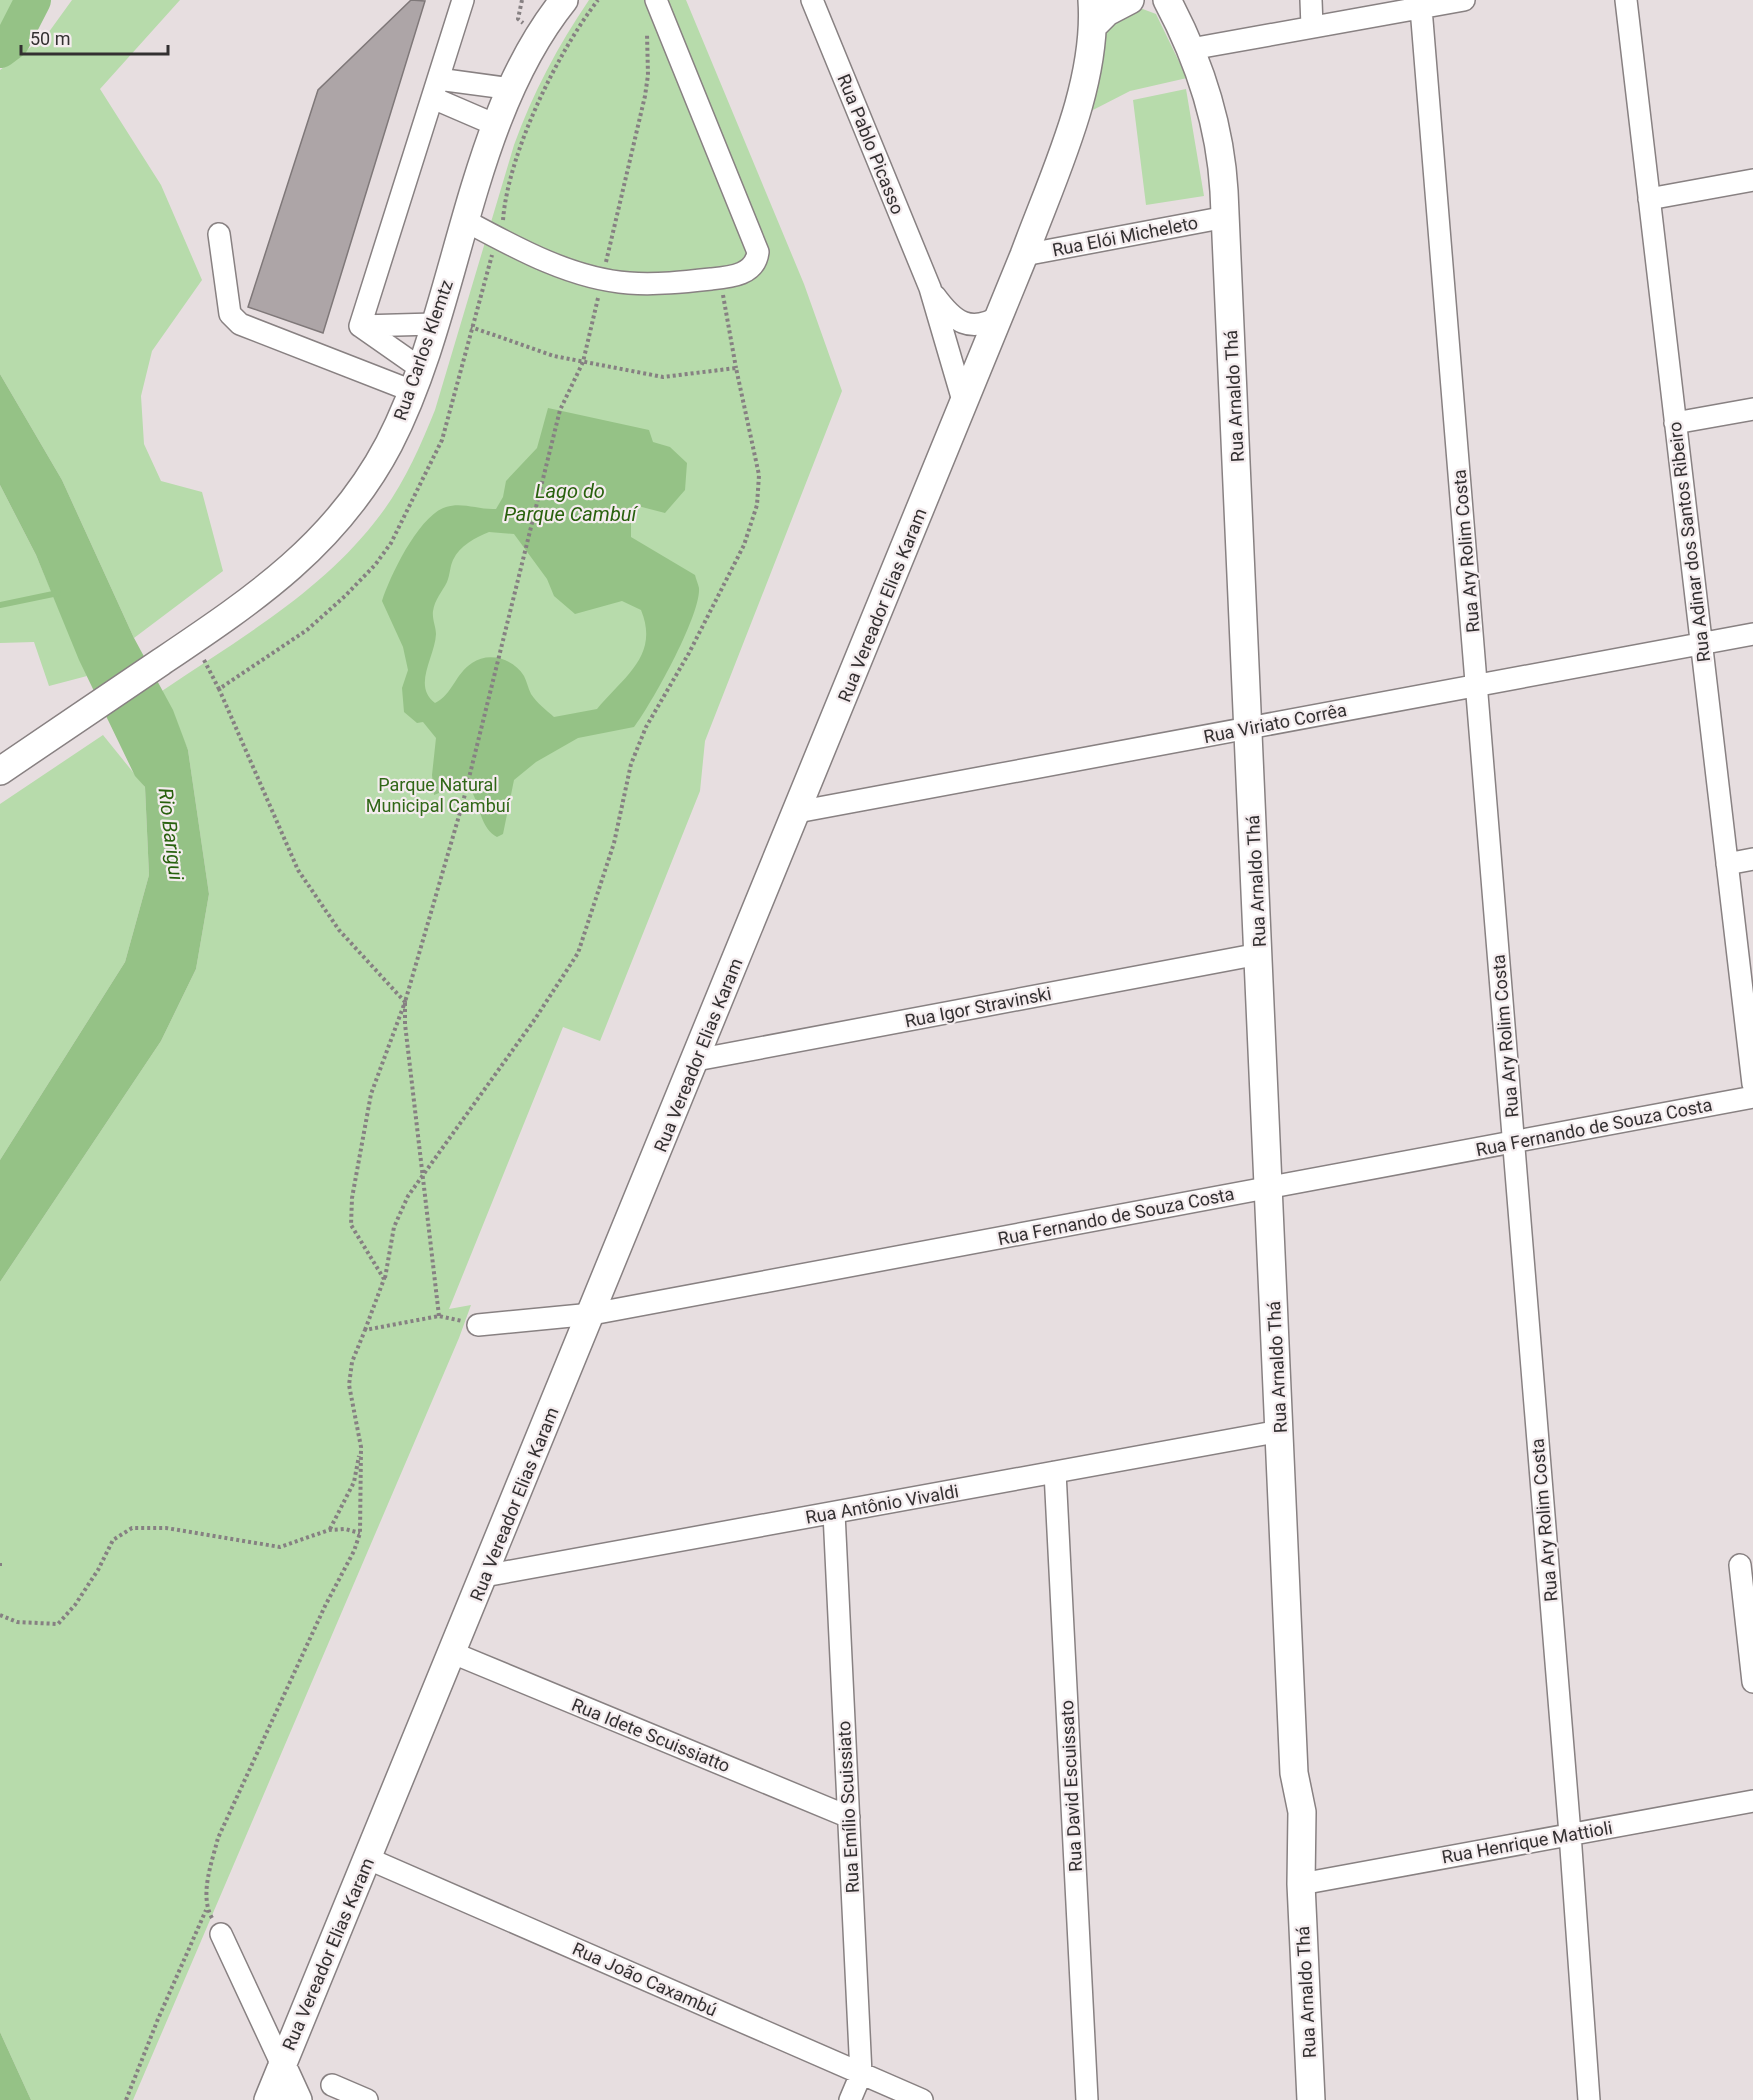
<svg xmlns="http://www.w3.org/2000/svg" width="1753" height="2100" font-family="Roboto,sans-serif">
<rect width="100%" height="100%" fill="#e7dee0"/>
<path fill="#b7dbab" d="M0,0H18L0,31Z
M72,0H180L100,89L161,185L202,280L152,351L141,396L144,444L161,481L202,492L223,571L134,638L62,480L0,374V70L46,36Z
M589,0H686L804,284L842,391L705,741L700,791L600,1041L563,1027L449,1309L471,1305L459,1338L133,2100H31L0,2032V1282L161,1041L196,969L209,894L188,750L162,691C237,640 317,595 374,523C401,490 419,450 435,410L514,145C533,92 558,46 589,0Z
M1140,8L1156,14L1187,78L1130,91L1091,111C1094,98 1103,31 1107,27C1115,19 1130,13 1140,8Z
M1186,89L1204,196L1146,205L1133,100Z
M0,485L36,555L87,676L49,686L34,642L0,643Z
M103,735L145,787L149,875L125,962L0,1160V804Z"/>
<path fill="#95c286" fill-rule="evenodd" d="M0,374L62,480L134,638L173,710L188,750L209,894L196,969L161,1041L0,1282V1160L125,962L149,875L145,787L135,776L79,660L36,555L0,485Z
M548,408L649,430L653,442L670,447L687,463L685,490L665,513L638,506L631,510V537L695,575C696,579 698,584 699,588C701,615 651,705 634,727L578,738L536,762L514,780L503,834L497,837C481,829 480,806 472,792L454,787L434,795L432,775L436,738L423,722L417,723L404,712L402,688L408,670L403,647L382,601C390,576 419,515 446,507C463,502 478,510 496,509L503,497L506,481L537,448ZM489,532L514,534L547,579L554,596L575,614L622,601L641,610C660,656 623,677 597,709L554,717C546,710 537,703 531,694C528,688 527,682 524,676C514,659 489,651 472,663C455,674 453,694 435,703C412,686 435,657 436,634C436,627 432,619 433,611C435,599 442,592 447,582C450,575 450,566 453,560C460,545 475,538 489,532Z
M0,2032L31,2100H0Z"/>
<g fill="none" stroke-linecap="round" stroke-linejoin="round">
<path stroke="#95c286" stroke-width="6" d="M0,605L58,593"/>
<path stroke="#95c286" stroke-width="36" d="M0,50L12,41L33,0"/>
</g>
<path fill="#ada5a7" stroke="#7f7879" stroke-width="1.5" d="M411,0L425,1L323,333L248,307L318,90Z"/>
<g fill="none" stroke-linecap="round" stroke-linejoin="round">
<defs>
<path id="minor" d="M812,0L930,288L964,404
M1311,0L1312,27
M1626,0L1753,1084
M1421,8L1570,1834L1589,2100
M1191,49L1464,0
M438,79L512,89
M433,98L498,126
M1649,199L1753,180
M466,221C516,248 572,279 629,283C656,285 684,282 711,279C731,277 755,275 758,252L656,0
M219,234L230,314L240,324L412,391
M1024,255L1226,217
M935,296C954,322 970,334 1000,316
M360,326L463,0
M360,326L434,324
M360,326L420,368
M1675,423L1753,409
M797,812L1753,634
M1727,864L1753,859
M696,1060L1259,954
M478,1325L592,1314L1753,1097
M1055,1472L1087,2100
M834,1513L861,2074L850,2100
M1740,1565L1753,1682
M484,1576L1280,1431
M453,1653L849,1817
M369,1859L922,2100
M1301,1884L1753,1801
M221,1934L282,2065
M332,2085L367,2100"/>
<path id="major" d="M1167,0C1199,60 1220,123 1224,191L1294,1773L1302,1812L1301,1884L1311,2100
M1094,25L1107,12L1130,0
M0,771C54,735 107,698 161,662C253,600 336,545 389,444C460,306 466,122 564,0
M282,2065L298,2100
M268,2100L1024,255C1053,176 1098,85 1092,0"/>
</defs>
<use href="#minor" stroke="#888182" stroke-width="24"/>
<use href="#major" stroke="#888182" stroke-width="30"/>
<path stroke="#868082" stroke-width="4" stroke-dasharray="3 3" stroke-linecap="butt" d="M522,0L518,19L523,23
M503,220C508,154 557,53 598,0
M606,262L645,96L648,75L647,34
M723,295L736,368
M204,660L219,689
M385,1278L394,1227L408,1196L535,1019L578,953L614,843L631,764L646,727L689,653L744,545L757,505L759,475L736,368L663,377L554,356L471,327
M439,1316L405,1024V1002L463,802L560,410L583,362L598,298
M365,1330L384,1279L351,1225L352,1198L371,1094L405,1002L339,930L298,870L219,689L307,630L345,596L375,565L391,543L442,440L492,255
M330,1529L354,1482L359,1456
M0,1563V1566
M0,1615L17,1622L58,1624L75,1605L98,1570L113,1540L132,1528H166L280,1547L329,1530L345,1529L360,1533
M212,1918C199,1895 212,1862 218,1838L325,1606L354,1551L360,1533L361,1447L349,1385L352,1362L365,1330L439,1316L462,1321
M126,2100L158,2019L206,1910"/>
<use href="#minor" stroke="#fff" stroke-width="21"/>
<use href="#major" stroke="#fff" stroke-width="27"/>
</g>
<g text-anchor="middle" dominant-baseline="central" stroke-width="4.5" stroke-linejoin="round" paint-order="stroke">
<g font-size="18" fill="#333031" stroke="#f4ecee">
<text transform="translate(871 144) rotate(68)">Rua Pablo Picasso</text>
<text transform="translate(1125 236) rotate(-11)">Rua Elói Micheleto</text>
<text transform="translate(423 350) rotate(-71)">Rua Carlos Klemtz</text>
<text transform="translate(1234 396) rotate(-93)">Rua Arnaldo Thá</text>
<text transform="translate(1689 542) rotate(-97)">Rua Adinar dos Santos Ribeiro</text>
<text transform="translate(1466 551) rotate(-95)">Rua Ary Rolim Costa</text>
<text transform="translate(882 605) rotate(-68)">Rua Vereador Elias Karam</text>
<text transform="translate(1275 723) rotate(-11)">Rua Viriato Corrêa</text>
<text transform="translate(1256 881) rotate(-93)">Rua Arnaldo Thá</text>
<text transform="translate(978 1007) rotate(-11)">Rua Igor Stravinski</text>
<text transform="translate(1505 1036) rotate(-95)">Rua Ary Rolim Costa</text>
<text transform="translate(698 1055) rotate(-68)">Rua Vereador Elias Karam</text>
<text transform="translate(1594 1127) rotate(-11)">Rua Fernando de Souza Costa</text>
<text transform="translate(1116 1216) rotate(-11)">Rua Fernando de Souza Costa</text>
<text transform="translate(1277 1367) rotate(-93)">Rua Arnaldo Thá</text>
<text transform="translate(514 1504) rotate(-68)">Rua Vereador Elias Karam</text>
<text transform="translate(882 1504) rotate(-10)">Rua Antônio Vivaldi</text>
<text transform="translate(1544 1520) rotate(-95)">Rua Ary Rolim Costa</text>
<text transform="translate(651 1735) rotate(22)">Rua Idete Scuissiatto</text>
<text transform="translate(1071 1786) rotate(-93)">Rua David Escuissato</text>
<text transform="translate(848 1807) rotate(-93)">Rua Emílio Scuissiato</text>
<text transform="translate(1527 1842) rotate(-10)">Rua Henrique Mattioli</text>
<text transform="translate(328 1954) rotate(-67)">Rua Vereador Elias Karam</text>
<text transform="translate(645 1979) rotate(24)">Rua João Caxambú</text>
<text transform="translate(1306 1992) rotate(-93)">Rua Arnaldo Thá</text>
</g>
<g font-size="18" fill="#306717" stroke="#f4ecee">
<text x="438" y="784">Parque Natural<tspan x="438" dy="21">Municipal Cambuí</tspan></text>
</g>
<g font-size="20" font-style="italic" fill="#29610e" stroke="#f4ecee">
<text x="570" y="491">Lago do<tspan x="570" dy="23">Parque Cambuí</tspan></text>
<text transform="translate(171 834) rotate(83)">Rio Barigui</text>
</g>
</g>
<path d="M21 45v9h147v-9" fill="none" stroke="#333031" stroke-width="3"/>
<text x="30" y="45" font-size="18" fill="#333031" stroke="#f4ecee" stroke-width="4.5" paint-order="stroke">50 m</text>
</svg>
